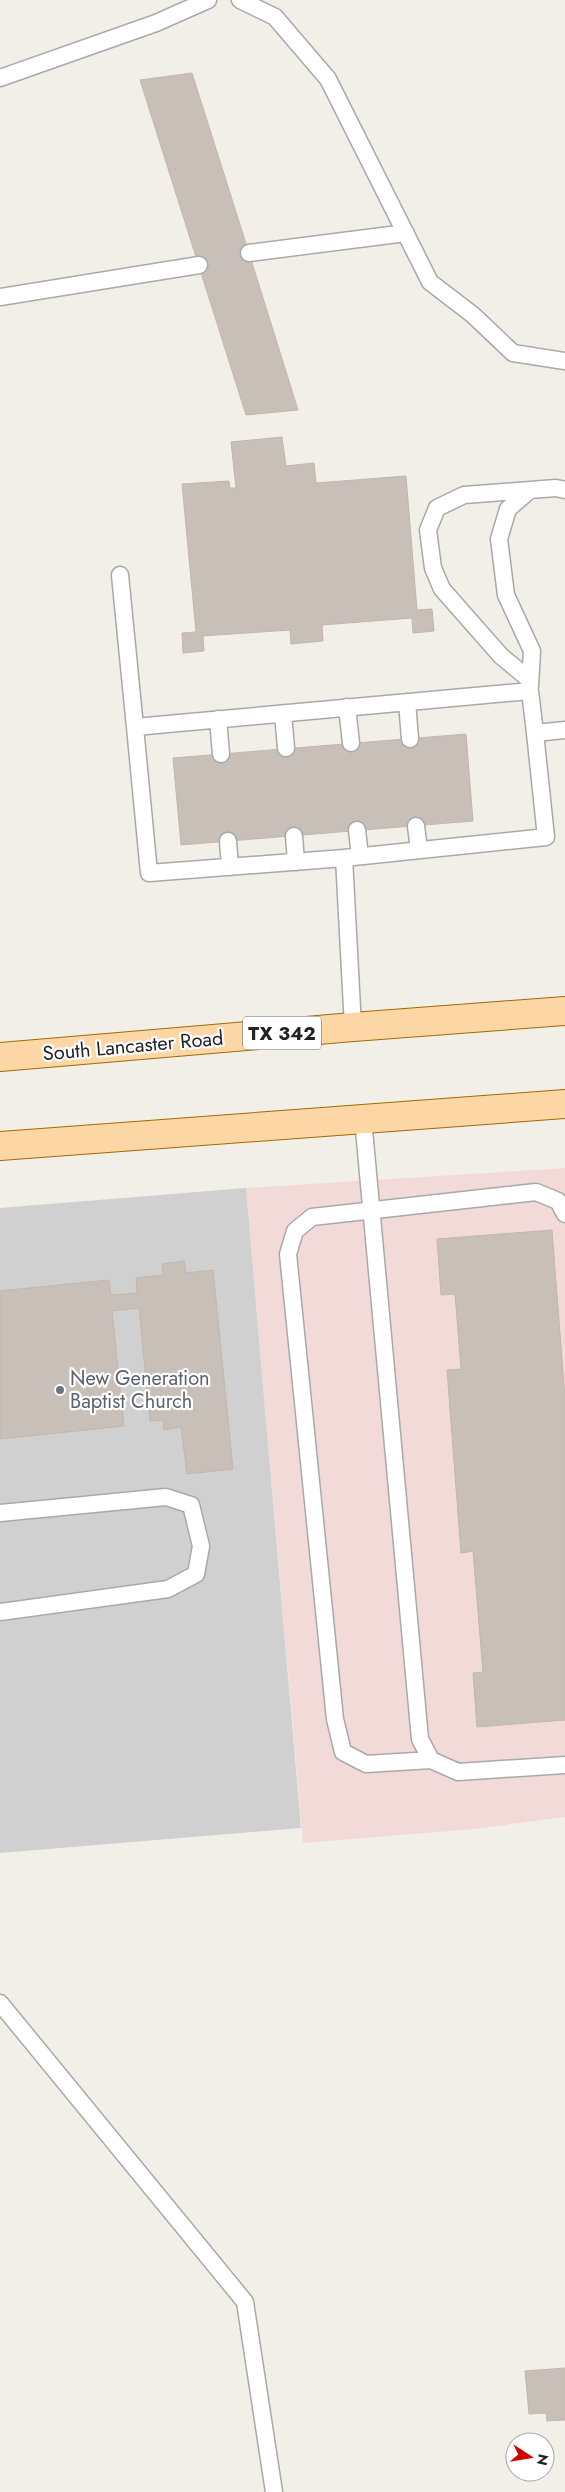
<svg xmlns="http://www.w3.org/2000/svg" width="565" height="2492" font-family="Jost,sans-serif">
<rect width="100%" height="100%" fill="#f2efe9"/>
<path fill="#f2dad9" d="M565,1168V1817L475,1829L303,1843L246,1188Z"/>
<path fill="#d0d0d0" d="M246,1188L301,1828L0,1853V1208Z"/>
<path fill="#c7bfb8" stroke="#c4b6ab" d="M192,73L249,253L298,410L246,415L140,80Z
M282,437L286,466L314,463L316,483L406,476L417,610L432,609L434,631L413,633L412,618L322,625L323,641L291,644L290,630L203,636L204,651L183,653L182,633L196,632L182,484L229,481L230,488H236L231,442Z
M466,734L473,821L181,845L173,758Z
M552,1230L565,1398V1720L477,1727L473,1673L483,1672L473,1551L461,1553L447,1370L461,1369L455,1294L441,1295L437,1239Z
M184,1261L186,1273L213,1270L233,1469L187,1474L181,1427L164,1430L163,1420L150,1421L139,1308L112,1311L124,1426L0,1439V1291L109,1280L111,1295L137,1293L136,1278L163,1275L162,1264Z
M565,2368V2420L547,2421L546,2413L529,2414L525,2371Z"/>
<g fill="none" stroke-linecap="round" stroke-linejoin="round">
<defs>
<path id="lane" d="M240,0L275,17L328,79L430,282L473,315L513,353L565,361
M0,78L156,23L208,0
M249,253L406,233
M0,297L199,265
M530,490L464,495L437,508L428,530L433,568L442,589L501,656L530,680
M120,575L135,727
M530,686L532,651L506,595L499,539L508,509L530,490L556,488L565,490
M407,702L410,739
M347,707L351,743
M283,714L286,748
M218,719L221,754
M416,826L419,850
M357,830L360,856
M294,836L296,862
M228,841L230,867
M344,858L546,837L535,733
M353,1027L344,858L149,873L135,727L530,691L535,733L565,730
M363,1119L420,1739L431,1760L458,1772L565,1765
M0,1513L166,1497L191,1505L201,1546L196,1574L168,1589L0,1612
M431,1760L366,1764L343,1752L335,1719L288,1254L295,1231L312,1217L536,1192L558,1201L565,1214
M0,2003L245,2302L274,2492"/>
<path id="primary" d="M0,1057L353,1027L565,1011
M0,1146L565,1104"/>
</defs>
<use href="#lane" stroke="#a9a9a9" stroke-width="19"/>
<use href="#primary" stroke="#a06b00" stroke-width="30"/>
<use href="#lane" stroke="#fff" stroke-width="16"/>
<use href="#primary" stroke="#fcd6a4" stroke-width="28"/>
</g>
<circle fill="#6b7280" stroke="#fff" stroke-width="2" cx="60" cy="1390" r="5"/>
<g text-anchor="middle" dominant-baseline="central" stroke-width="4.5" stroke-linejoin="round" paint-order="stroke">
<rect fill="#fff" stroke="#646464" stroke-width="1" x="243" y="1016.5" width="78" height="33" rx="4"/>
<g font-size="19" font-weight="bold" fill="#222">
<text x="282" y="1033">TX 342</text>
</g>
<g font-size="20" fill="#222" stroke="#fff">
<text transform="translate(133 1046) rotate(-5)">South Lancaster Road</text>
</g>
<g font-size="20" fill="#5b616d" stroke="#fff" text-anchor="start">
<text x="70" y="1378">New Generation<tspan x="70" dy="23">Baptist Church</tspan></text>
</g>
</g>
<g transform="translate(530 2457) rotate(102)"><circle r="24" fill="#ffffff" stroke="#a7a7a7"/>
<path d="M0-4L9 19L0 12L-9 19Z" fill="#d40000"/>
<text y="-8" font-size="14" font-weight="bold" text-anchor="middle" fill="#222222">N</text>
</g>
</svg>
